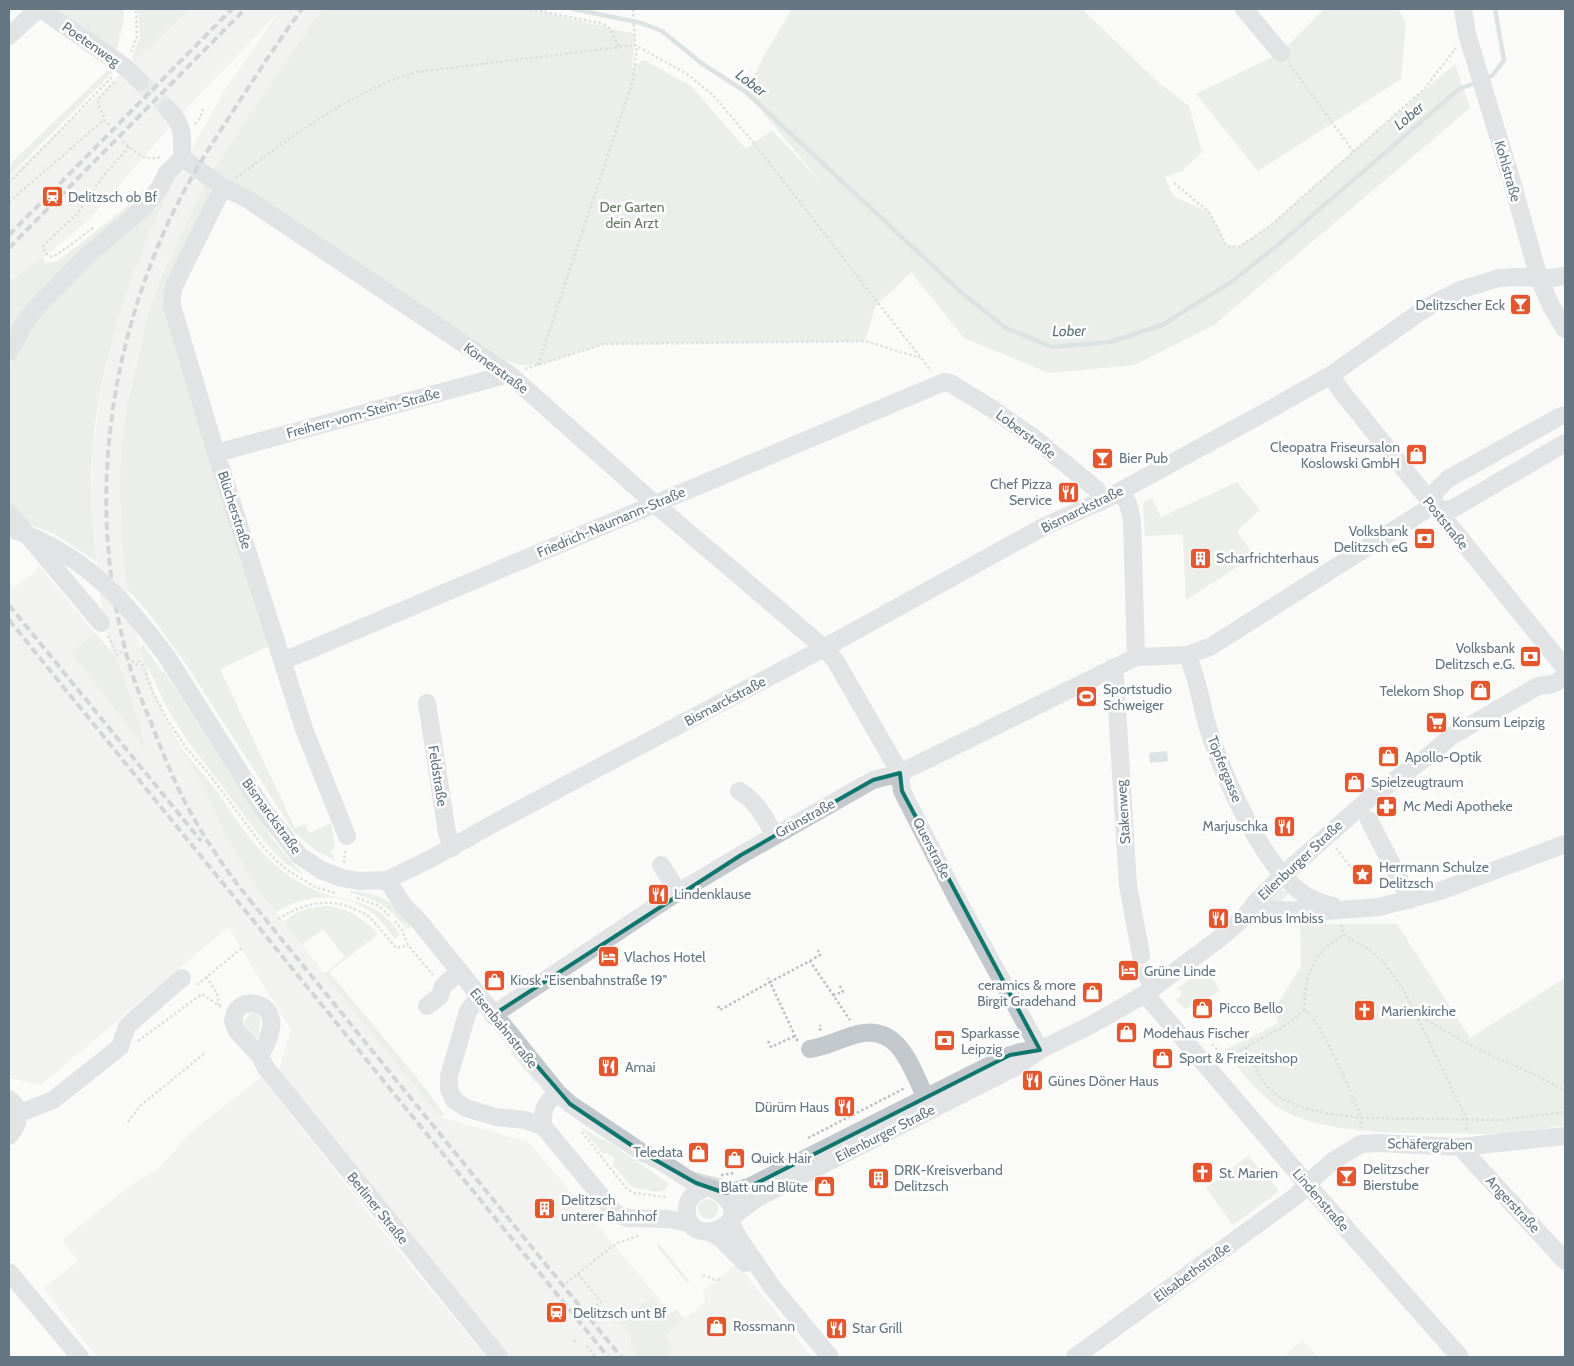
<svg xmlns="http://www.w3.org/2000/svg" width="1574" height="1366" font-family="Cabin,sans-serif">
<rect width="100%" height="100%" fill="#fafaf8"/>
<path fill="#e8e9e9" d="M190,9H322L263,95L207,180L183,165L224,91L278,13L184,111L87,222L42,258L9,282V177L134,62Z
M179,169L204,184L163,270L148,312L137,356L128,401L120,500L123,556L127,589L140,649L155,693L171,729L201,781L224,833L256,887L325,974L440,1117L529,1142L679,1323L705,1302L703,1291L737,1264L812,1357H509L278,1073L291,1030L228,927L41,1085L9,1078V583L14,588L40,567L112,654L101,603L91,500L93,450L100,398L109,350L122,302L139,257L156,215Z
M261,1077L391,1242L486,1357H97L89,1347L44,1288L78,1261L62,1240L132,1184L156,1171L191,1132Z
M1302,1340L1318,1357H1283Z"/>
<path fill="#dadfd7" d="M58,9H123L124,19L116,51Z
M138,9H190L134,62L132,58L140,36Z
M322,9H529L635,34L632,67L644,60L691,86L746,149L772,130L825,187L746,92L764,56L792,9H1082L1160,84L1189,106L1202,152L1182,171L1165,177L1174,197L1209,212L1227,246L1238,247L1270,226L1353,151L1455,64L1470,108L1214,325L1135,365L1049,373L964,338L911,272L875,307L865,341L605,344L538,365H519L505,360L213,170L263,95Z
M1324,9H1398L1406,23L1401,79L1258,171L1196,94L1281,53Z
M109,69L113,72L9,176V165Z
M179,169C128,273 89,382 91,501C92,521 95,541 96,561L56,535L22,521L9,504V367L30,325L119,235L155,208L171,177Z
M152,184L151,191L9,340V282L42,258L46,263L58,261L124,209Z
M204,184L210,188V195L167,288L258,615L262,614L271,645L220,669L295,828L305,824L309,833L331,823L335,846L331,852L336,861L315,850L294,832L184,661L148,612L127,589L123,556L120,500L121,452L128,401L148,312L164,270Z
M1237,482L1260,510L1237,531L1254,556L1186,600L1183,534L1145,536L1143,504L1145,501L1152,498L1161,517Z
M96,633L117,659L139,724L145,748L71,652Z
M143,644L162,672L164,671L271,837L303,875L285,863L263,840L187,740L165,704L150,671L145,665L140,649Z
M182,750C190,759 199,769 207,779C229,806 246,839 273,863C287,876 307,888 325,894C360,905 376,900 400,934L395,939C389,931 383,922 375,915C346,891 307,893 276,912L256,887L224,833L201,781Z
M1280,890L1289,893L1278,904L1273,905L1268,901Z
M350,891C382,894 391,900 412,925L408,929C390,909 378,898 350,893Z
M326,906C350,909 361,917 378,934L329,972L422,1084L444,1114L440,1117L324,974L345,957L323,929L302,945L284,922C295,911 311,907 326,906Z
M1300,924H1397L1470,1038L1565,978V1125C1547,1128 1527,1132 1509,1134C1490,1135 1470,1133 1451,1133C1401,1133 1331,1134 1286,1112C1262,1100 1241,1071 1225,1050L1279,1023L1273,1011L1301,967Z
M1206,968L1220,991L1185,1009L1175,999L1179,998L1181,995V991L1176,989Z
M251,1013H255L260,1018L259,1035L257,1037H255L245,1025L244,1021Z
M513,1050L538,1080L535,1082L510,1052Z
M581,1127L599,1138L607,1141L669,1184L665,1190L656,1192L632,1187L612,1164L614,1161L613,1157L606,1153L603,1154Z
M1248,1156L1278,1189V1192L1233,1225L1206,1188Z
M691,1171L730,1181L743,1182L729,1186L708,1180Z
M698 1209a10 10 0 1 1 20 0a10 10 0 1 1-20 0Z
M659,1244L689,1281L687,1283L657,1246Z
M652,1297L667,1316L676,1309L684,1320L664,1336L673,1348L668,1352L673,1357H639L631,1348V1335L620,1322Z"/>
<path fill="#bbc7cb" d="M1167,751L1168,761L1150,763L1149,753Z"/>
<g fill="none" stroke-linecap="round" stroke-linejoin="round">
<path stroke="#bbc7cb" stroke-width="4.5" d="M574,9L641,23L662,31L701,63L746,92L962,293L1006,328L1052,347L1110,342L1162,325L1231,282L1279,244L1459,89L1478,82
M1485,79L1493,75L1504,60L1495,9"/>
<path stroke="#d5d9db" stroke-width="18" stroke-dasharray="18 9" stroke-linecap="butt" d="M140,81L168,109"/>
<path stroke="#bbbfc2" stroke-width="2.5" stroke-dasharray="2.5 2.5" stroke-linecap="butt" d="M530,9L603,24L609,28L619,47
M633,9L635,45L687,74L713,95L754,143L931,371
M131,52L137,36L136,9
M1290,65L1353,151
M195,124L200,118L203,109
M109,125L104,120C104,112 97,108 98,100L116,80
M123,141C133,151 145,162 161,157
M236,178C291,137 351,91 417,72L635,45
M9,183L113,76
M1174,183L1209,212L1227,246L1239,247L1270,226L1424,89L1456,48
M9,202L104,120
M93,228L58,254L52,257L45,253L43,246L78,213L103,176L129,147
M538,365L633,80L637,45
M525,369L604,344L865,341L920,358
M108,636L117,655L121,652L137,665L139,661L143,666L152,691L168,721L187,749L209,774L265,849L278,862L289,871L315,887L335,893
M1336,848L1350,867L1361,873
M344,863L345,851
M357,898L379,906L391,917
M278,919C302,904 330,896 356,910C361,912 366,914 370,918C379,927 388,938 396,948L408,945
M395,921L402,930L408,945L433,975
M1341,925L1344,935L1368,949L1383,962L1404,990L1467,1120L1466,1132
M810,961L820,955L818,950
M206,977L217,993L219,1005
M197,985L243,947
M833,995L843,992L840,986
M718,1006L720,1010L770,982L768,978
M1304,1010C1306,1003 1304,997 1305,991C1309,965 1321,947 1344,935
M1418,1015L1475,1048L1529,1072L1565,1090
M819,1030L821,1029L820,1025
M798,1039L797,1040L770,982L810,961L850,1020
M138,1041L202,994L221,1007
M768,1041L771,1047L795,1036
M1212,1044L1225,1058L1281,1028L1292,1021L1304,1010C1321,1017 1352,1097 1362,1118L1501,1120L1565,1112
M1246,1047C1251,1058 1256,1069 1262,1079C1281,1110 1329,1114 1362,1118L1360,1130
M128,1122L140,1106L206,1052
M582,1132L626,1188L634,1193L666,1197
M808,1138L905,1088
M721,1175L735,1173
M578,1274L601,1302L589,1312
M703,1275L715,1280H722
M566,1283L617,1243L641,1235
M574,1340L576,1342
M587,1346L596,1357"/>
<path stroke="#c3c8cc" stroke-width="18" d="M41,9L125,67L140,81
M1244,9L1281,53
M1463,9L1467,34L1512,182L1539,278L1551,306L1565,329
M9,36L38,9
M168,109C185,127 182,135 182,158L223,187L247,199L509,374L655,504L824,648L835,660L900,773L902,791L956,897L1040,1050
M223,187L175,284L172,295V306L216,453L304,729L347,836
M9,352L24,324L35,309L89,254L143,208L160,187L167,173L182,158
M1331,375L1341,391L1565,668
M216,453L509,374
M1121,491L1128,504L1132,520L1136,657
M1432,506L1445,510L1454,508L1565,443
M9,513L101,623
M1187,655C1197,676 1200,698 1206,721C1220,769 1263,871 1308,897C1316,901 1325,904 1333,906
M167,657L265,812L300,856L321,870L342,878L359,881L387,880L434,857L500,820L824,648L1045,526L1104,500L1260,415L1331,375L1420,312L1440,300L1463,289L1499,278L1519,277L1552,278L1565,276
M283,661L944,382L950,383L994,410L1034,438L1096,489L1104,500
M1112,668L1115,677L1128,885L1141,955
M427,703L447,833L452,848
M739,791C757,800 765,819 775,836
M1369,820L1410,900
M661,865L678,892
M387,880L404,906L418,920L557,1092L570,1104L643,1153C661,1159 676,1172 693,1182C702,1187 713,1187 721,1194C761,1225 683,1253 687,1208C688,1196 697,1191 707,1188
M1247,914L1262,910L1326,911L1379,907L1440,891L1565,844
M1146,974L1154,988
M1145,994L1307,1184L1460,1357
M479,997L468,1011L449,1076V1089L454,1100L466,1108L496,1117L525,1120L543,1126L615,1213L627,1218L668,1219L690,1223
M427,1006L440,996L443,986L459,972
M493,1015L667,899L741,855L873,780L900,773L1136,657L1187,655L1210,647L1432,506L1435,492L1448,479L1559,417L1565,415
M810,1049C827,1047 841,1038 858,1034C900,1024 911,1068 926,1098
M260,1056C266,1045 273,1031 271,1019C268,1003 246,998 237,1010C234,1013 234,1018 233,1021L237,1031L260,1056L266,1068L499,1357
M9,1099C23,1110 20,1123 9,1136
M18,1114L53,1100L120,1047L127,1026L182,978
M543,1126C542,1109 545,1104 557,1092
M1460,1147L1565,1261
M720,1193H730L751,1186L1010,1055L1020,1052L1037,1050
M732,1217L757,1198L1016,1067L1040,1050L1091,1025L1145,994L1224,935L1247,914L1256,902L1283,875L1370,798L1431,754L1450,737L1538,686L1553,684L1565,677
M730,1221L739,1239L773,1288L830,1357
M710,1232L720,1238L745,1263
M9,1272L80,1357
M1075,1357L1296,1196L1307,1184L1333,1161L1361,1144L1379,1143L1460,1147L1565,1136"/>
<path stroke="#a2aab0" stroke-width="4" stroke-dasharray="8 4" stroke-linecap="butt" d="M9,235L232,9
M9,248L245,9
M9,605L201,841
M9,620L608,1357
M249,899L621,1357
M253,904C230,876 210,847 192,815C176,787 164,756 152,725C143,703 133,680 127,656C89,517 105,370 161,239C179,196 203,157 228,119C252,82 276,44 302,9"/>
<path stroke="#c3c8cc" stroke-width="18" d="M9,528C82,553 122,596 167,657"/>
</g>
<path d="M0 0H1574V1366H0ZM900,773L902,791L1040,1050L1010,1055L751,1186L725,1193L696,1183L643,1153L570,1104L493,1015L741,855L873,780Z" fill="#fafaf8" fill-opacity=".55" fill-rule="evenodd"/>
<path fill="none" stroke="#0f766e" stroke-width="4" stroke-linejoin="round" d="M900,773L902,791L1040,1050L1010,1055L751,1186L725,1193L696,1183L643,1153L570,1104L493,1015L741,855L873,780Z"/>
<defs>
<symbol id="station-square" viewBox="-11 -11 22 22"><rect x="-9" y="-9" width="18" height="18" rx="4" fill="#e4572e" stroke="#fff"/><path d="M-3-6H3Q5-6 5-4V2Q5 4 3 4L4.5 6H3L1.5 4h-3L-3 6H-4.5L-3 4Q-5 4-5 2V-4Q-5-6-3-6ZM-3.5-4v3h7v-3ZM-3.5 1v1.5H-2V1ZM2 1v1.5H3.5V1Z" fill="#fff"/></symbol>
<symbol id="bar-square" viewBox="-11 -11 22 22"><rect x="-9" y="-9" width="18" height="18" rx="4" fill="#e4572e" stroke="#fff"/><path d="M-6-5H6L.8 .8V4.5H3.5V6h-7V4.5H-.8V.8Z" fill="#fff"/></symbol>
<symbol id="shop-square" viewBox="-11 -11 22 22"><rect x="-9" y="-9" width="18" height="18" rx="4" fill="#e4572e" stroke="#fff"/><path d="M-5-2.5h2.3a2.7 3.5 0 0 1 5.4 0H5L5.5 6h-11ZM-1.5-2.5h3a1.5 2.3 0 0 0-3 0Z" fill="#fff"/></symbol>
<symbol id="restaurant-square" viewBox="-11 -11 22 22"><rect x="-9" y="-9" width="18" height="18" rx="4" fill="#e4572e" stroke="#fff"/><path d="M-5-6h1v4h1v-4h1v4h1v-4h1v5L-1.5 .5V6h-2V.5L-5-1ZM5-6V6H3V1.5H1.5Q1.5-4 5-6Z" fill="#fff"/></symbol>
<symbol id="bank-square" viewBox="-11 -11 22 22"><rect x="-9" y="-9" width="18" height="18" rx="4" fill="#e4572e" stroke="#fff"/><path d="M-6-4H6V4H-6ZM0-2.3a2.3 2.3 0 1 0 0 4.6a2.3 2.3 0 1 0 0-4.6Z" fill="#fff"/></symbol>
<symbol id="building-square" viewBox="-11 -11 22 22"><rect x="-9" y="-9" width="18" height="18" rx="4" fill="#e4572e" stroke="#fff"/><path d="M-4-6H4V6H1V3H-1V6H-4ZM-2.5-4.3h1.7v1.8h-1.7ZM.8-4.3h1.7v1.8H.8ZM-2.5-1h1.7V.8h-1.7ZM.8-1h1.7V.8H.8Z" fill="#fff"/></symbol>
<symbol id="stadium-square" viewBox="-11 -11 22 22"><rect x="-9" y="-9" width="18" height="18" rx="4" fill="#e4572e" stroke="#fff"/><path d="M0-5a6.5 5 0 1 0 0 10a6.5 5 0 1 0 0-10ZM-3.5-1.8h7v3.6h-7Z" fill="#fff"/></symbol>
<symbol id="supermarket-square" viewBox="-11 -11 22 22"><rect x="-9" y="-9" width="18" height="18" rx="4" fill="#e4572e" stroke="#fff"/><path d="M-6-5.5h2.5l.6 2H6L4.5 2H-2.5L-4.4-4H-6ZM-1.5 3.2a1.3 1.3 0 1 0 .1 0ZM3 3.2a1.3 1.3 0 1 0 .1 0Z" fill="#fff"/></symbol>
<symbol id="pharmacy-square" viewBox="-11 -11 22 22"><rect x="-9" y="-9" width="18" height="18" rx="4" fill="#e4572e" stroke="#fff"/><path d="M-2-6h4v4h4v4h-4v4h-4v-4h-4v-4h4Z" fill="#fff"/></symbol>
<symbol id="sight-square" viewBox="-11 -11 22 22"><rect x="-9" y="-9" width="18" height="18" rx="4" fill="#e4572e" stroke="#fff"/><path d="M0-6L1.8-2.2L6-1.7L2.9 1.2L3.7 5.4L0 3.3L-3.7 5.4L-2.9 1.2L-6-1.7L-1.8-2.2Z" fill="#fff"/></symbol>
<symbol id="hotel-square" viewBox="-11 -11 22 22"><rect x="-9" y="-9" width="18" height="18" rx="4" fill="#e4572e" stroke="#fff"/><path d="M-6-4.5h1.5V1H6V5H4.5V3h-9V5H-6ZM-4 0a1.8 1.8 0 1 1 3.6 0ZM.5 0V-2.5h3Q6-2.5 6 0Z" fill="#fff"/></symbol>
<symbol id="church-square" viewBox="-11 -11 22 22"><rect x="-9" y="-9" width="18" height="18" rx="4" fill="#e4572e" stroke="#fff"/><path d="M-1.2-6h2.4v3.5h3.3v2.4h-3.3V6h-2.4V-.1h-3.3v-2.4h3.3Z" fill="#fff"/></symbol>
</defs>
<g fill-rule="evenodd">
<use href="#station-square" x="40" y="184" width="25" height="25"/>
<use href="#bar-square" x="1508" y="292" width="25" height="25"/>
<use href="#shop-square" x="1404" y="442" width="25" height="25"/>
<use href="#bar-square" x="1090" y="446" width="25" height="25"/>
<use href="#restaurant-square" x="1056" y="480" width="25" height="25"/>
<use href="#bank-square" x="1412" y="526" width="25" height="25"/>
<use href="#building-square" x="1188" y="546" width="25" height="25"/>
<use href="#bank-square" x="1518" y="644" width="25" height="25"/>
<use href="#shop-square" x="1468" y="678" width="25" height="25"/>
<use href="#stadium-square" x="1074" y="684" width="25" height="25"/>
<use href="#supermarket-square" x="1424" y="710" width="25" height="25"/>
<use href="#shop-square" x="1376" y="744" width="25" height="25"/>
<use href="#shop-square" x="1342" y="770" width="25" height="25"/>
<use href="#pharmacy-square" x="1374" y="794" width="25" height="25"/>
<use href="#restaurant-square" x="1272" y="814" width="25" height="25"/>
<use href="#sight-square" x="1350" y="862" width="25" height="25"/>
<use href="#restaurant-square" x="646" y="882" width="25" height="25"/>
<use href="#restaurant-square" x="1206" y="906" width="25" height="25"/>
<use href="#hotel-square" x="596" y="944" width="25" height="25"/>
<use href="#hotel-square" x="1116" y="958" width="25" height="25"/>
<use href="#shop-square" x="482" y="968" width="25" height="25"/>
<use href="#shop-square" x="1080" y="980" width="25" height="25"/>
<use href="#shop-square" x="1190" y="996" width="25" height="25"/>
<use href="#church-square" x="1352" y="998" width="25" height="25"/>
<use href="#shop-square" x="1114" y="1020" width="25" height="25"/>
<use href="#bank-square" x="932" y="1028" width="25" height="25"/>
<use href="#shop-square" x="1150" y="1046" width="25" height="25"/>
<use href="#restaurant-square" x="596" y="1054" width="25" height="25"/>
<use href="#restaurant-square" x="1020" y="1068" width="25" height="25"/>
<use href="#restaurant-square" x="832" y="1094" width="25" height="25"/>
<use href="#shop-square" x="686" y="1140" width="25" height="25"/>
<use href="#shop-square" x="722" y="1146" width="25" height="25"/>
<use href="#church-square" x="1190" y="1160" width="25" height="25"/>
<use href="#bar-square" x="1334" y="1164" width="25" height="25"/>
<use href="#building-square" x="866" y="1166" width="25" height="25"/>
<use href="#shop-square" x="812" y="1174" width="25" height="25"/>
<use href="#building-square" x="532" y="1196" width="25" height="25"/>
<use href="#station-square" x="544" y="1300" width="25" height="25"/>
<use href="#shop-square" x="704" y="1314" width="25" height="25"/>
<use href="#restaurant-square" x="824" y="1316" width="25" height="25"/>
</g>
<g text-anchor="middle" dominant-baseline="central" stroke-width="5" stroke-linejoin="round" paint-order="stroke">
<g font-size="14" fill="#657683" stroke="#fff">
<text transform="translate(91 44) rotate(35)">Poetenweg</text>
<text transform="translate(1508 171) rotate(74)">Kohlstraße</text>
<text transform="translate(496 368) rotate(36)">Körnerstraße</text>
<text transform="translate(363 413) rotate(-15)">Freiherr-vom-Stein-Straße</text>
<text transform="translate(1026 434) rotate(37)">Loberstraße</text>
<text transform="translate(1082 509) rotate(-26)">Bismarckstraße</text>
<text transform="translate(235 510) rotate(72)">Blücherstraße</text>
<text transform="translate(611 522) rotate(-23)">Friedrich-Naumann-Straße</text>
<text transform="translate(1446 523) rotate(51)">Poststraße</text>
<text transform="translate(725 701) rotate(-28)">Bismarckstraße</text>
<text transform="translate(1225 769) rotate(68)">Töpfergasse</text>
<text transform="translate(438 776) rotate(81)">Feldstraße</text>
<text transform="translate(1123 812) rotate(-94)">Stakenweg</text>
<text transform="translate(272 816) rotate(54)">Bismarckstraße</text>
<text transform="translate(805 818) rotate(-29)">Grünstraße</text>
<text transform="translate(932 848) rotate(63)">Querstraße</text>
<text transform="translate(1300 860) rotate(-43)">Eilenburger Straße</text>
<text transform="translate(504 1028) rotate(51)">Eisenbahnstraße</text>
<text transform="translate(885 1133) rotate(-27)">Eilenburger Straße</text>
<text transform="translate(1430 1144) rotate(1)">Schäfergraben</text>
<text transform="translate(1321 1200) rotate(49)">Lindenstraße</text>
<text transform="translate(1513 1204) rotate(47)">Angerstraße</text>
<text transform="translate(378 1208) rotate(51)">Berliner Straße</text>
<text transform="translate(1192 1272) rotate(-36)">Elisabethstraße</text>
</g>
<g font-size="14" fill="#657683" stroke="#fff" text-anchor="start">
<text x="68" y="197">Delitzsch ob Bf</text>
<text x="1505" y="305" text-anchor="end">Delitzscher Eck</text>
<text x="1400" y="447" text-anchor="end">Cleopatra Friseursalon<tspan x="1400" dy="16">Koslowski GmbH</tspan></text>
<text x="1119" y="458">Bier Pub</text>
<text x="1052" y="484" text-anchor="end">Chef Pizza<tspan x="1052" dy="16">Service</tspan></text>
<text x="1408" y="531" text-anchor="end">Volksbank<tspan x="1408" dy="16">Delitzsch eG</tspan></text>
<text x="1216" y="558">Scharfrichterhaus</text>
<text x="1515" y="648" text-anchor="end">Volksbank<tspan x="1515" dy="16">Delitzsch e.G.</tspan></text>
<text x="1103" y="689">Sportstudio<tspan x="1103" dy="16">Schweiger</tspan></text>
<text x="1464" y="691" text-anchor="end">Telekom Shop</text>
<text x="1452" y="722">Konsum Leipzig</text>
<text x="1405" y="757">Apollo-Optik</text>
<text x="1371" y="782">Spielzeugtraum</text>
<text x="1403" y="806">Mc Medi Apotheke</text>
<text x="1268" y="826" text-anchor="end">Marjuschka</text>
<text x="1379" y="867">Herrmann Schulze<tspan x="1379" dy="16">Delitzsch</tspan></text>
<text x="674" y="894">Lindenklause</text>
<text x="1234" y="918">Bambus Imbiss</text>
<text x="624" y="957">Vlachos Hotel</text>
<text x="1144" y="971">Grüne Linde</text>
<text x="510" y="980">Kiosk "Eisenbahnstraße 19"</text>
<text x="1076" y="985" text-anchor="end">ceramics &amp; more<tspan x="1076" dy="16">Birgit Gradehand</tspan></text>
<text x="1219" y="1008">Picco Bello</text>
<text x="1381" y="1011">Marienkirche</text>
<text x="961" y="1033">Sparkasse<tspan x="961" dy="16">Leipzig</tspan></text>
<text x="1143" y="1033">Modehaus Fischer</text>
<text x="1179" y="1058">Sport &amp; Freizeitshop</text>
<text x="625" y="1067">Amai</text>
<text x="1048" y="1081">Günes Döner Haus</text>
<text x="829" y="1107" text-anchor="end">Dürüm Haus</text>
<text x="683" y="1152" text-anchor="end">Teledata</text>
<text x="751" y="1158">Quick Hair</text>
<text x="1363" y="1169">Delitzscher<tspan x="1363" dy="16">Bierstube</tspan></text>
<text x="894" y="1170">DRK-Kreisverband<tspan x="894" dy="16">Delitzsch</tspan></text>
<text x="1219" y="1173">St. Marien</text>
<text x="808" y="1187" text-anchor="end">Blatt und Blüte</text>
<text x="561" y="1200">Delitzsch<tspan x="561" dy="16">unterer Bahnhof</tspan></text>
<text x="573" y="1313">Delitzsch unt Bf</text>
<text x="733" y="1326">Rossmann</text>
<text x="852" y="1328">Star Grill</text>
</g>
<g font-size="14" fill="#687a64" stroke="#fff">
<text x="632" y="207">Der Garten<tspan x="632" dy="16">dein Arzt</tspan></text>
</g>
<g font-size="15" font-style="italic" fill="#60757c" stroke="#fff">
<text transform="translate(751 83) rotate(37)">Lober</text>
<text transform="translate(1409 116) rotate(-40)">Lober</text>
<text transform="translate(1069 331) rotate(-1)">Lober</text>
</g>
</g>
<rect width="1574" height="1366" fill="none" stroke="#657683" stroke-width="20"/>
</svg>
